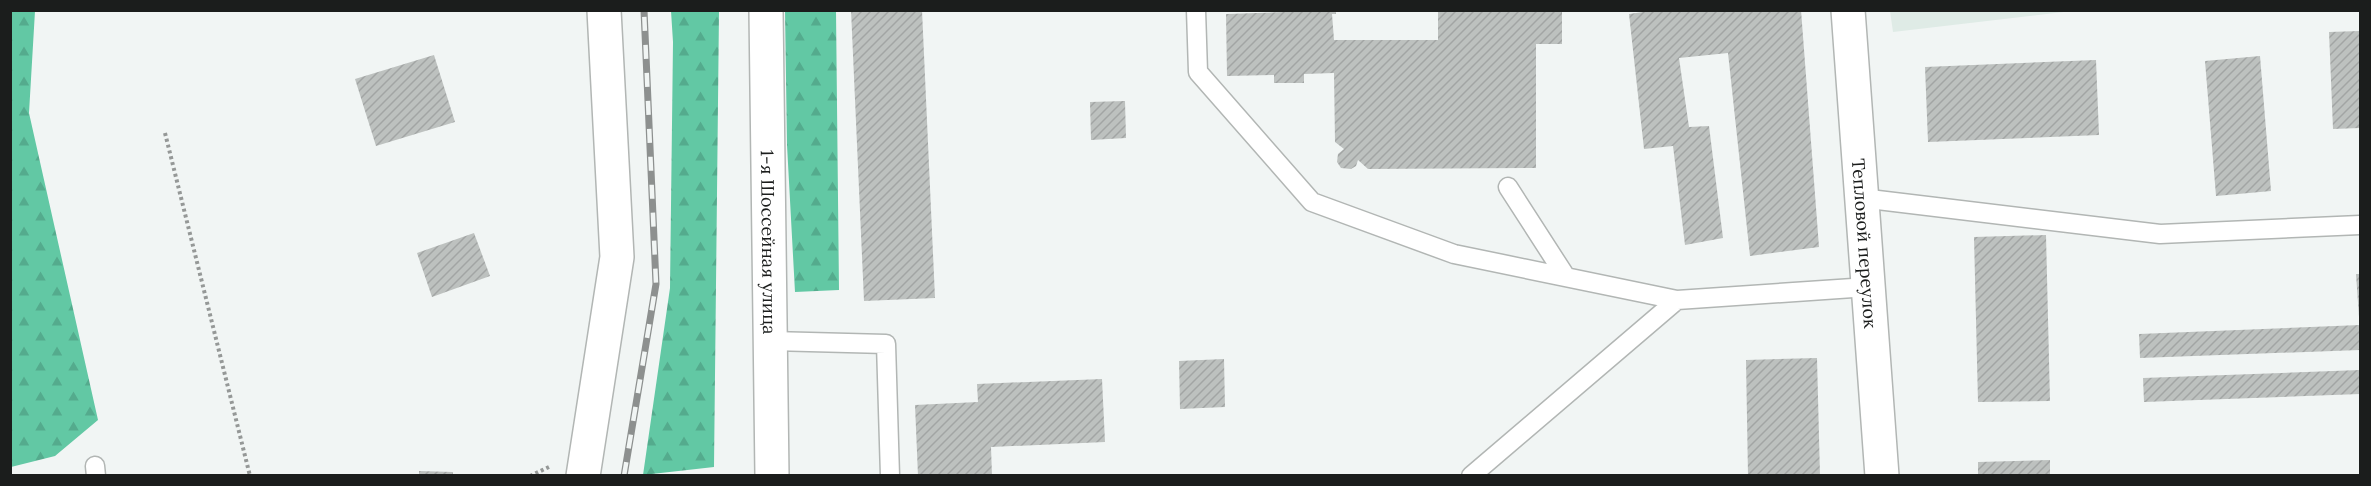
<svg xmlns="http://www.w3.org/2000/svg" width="2371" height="486" font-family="Lora,serif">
<defs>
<pattern id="forest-firs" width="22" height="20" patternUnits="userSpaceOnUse" patternTransform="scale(1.5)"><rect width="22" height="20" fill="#62c8a4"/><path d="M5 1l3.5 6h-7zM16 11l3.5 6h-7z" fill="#54ab8d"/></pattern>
<pattern id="building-hatch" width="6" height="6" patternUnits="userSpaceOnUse" patternTransform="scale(1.5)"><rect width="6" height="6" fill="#bdc1bf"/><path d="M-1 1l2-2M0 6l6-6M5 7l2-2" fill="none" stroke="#a2a5a4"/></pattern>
</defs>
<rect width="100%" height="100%" fill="#f1f5f4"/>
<path fill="#dfebe6" d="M1890,11V10L2072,11L1893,32Z"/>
<path fill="url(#forest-firs)" d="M10,11H35L29,113L98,420L55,456L11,467Z
M671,11H719L714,467L643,475L670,288L673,42Z
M785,11H836L839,290L795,292L787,145Z"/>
<path fill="url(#building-hatch)" d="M851,10H922L935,298L864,301Z
M1284,10H1336V14H1332L1334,40H1438V10H1562V44H1536V168L1368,169L1358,160L1356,166L1351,169L1341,168L1337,162L1338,154L1344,149L1335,142L1334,73L1304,74V83H1274V75L1227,76L1226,14L1284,12Z
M1657,10H1801L1819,247L1750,256L1728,53L1679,58L1689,127L1709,126L1723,238L1685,245L1673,146L1644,149L1629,14Z
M2360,31V128L2333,129L2329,32Z
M434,55L455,122L376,146L355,79Z
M2260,56L2271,191L2216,196L2205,61Z
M2096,60L2099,135L1928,142L1925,67Z
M1125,101L1126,138L1091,140L1090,102Z
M474,233L490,276L432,297L417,253Z
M2046,235L2050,401L1978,402L1974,237Z
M2356,274H2360V316L2359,317Z
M2360,325V350L2140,358L2139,334Z
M1817,358L1820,476H1748L1746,360Z
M1224,359L1225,407L1180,409L1179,361Z
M2360,370V394L2144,402L2143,378Z
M1102,379L1105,442L991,447L992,476H918L915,405L978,402L977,384Z
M2050,460V476H1978V462Z
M419,471L453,472V476H419Z"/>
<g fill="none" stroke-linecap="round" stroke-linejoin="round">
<defs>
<path id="service" d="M1196,10L1198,72L1312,202L1454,254L1677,300L1868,287
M1508,187L1566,277
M1861,198L2160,234L2360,225
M771,341L886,344L890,476
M95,466L96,476
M1471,476L1677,300"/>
<g id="minor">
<path id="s1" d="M1848,10L1882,476"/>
<path d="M583,476L617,257L604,10"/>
</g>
<g id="tertiary">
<path id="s2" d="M766,10L772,476"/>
</g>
</defs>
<use href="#service" stroke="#b2b6b4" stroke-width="21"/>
<use href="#minor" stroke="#b2b6b4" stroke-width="36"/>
<use href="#tertiary" stroke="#b2b6b4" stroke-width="36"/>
<path stroke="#959897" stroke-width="4" stroke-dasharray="3 3" stroke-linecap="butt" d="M165,133L250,476
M530,476L551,466"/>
<use href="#service" stroke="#fff" stroke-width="18"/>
<use href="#minor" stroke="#fff" stroke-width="33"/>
<use href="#tertiary" stroke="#fff" stroke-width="33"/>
<defs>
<path id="rail" d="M624,476L656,284L644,10"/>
</defs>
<use href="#rail" stroke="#8d908f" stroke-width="7"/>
<use href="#rail" stroke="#f1f5f4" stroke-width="4.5" stroke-dasharray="14" stroke-linecap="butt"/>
</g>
<g text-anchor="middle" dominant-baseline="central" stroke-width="4.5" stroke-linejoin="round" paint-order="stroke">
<g font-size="18" fill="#1b1d1c" stroke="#f1f5f4">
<text stroke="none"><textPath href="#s2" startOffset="232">1-я Шоссейная улица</textPath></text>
<text stroke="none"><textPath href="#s1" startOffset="234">Тепловой переулок</textPath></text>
</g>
</g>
<rect width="2371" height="486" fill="none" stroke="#1b1d1c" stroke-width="24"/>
</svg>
